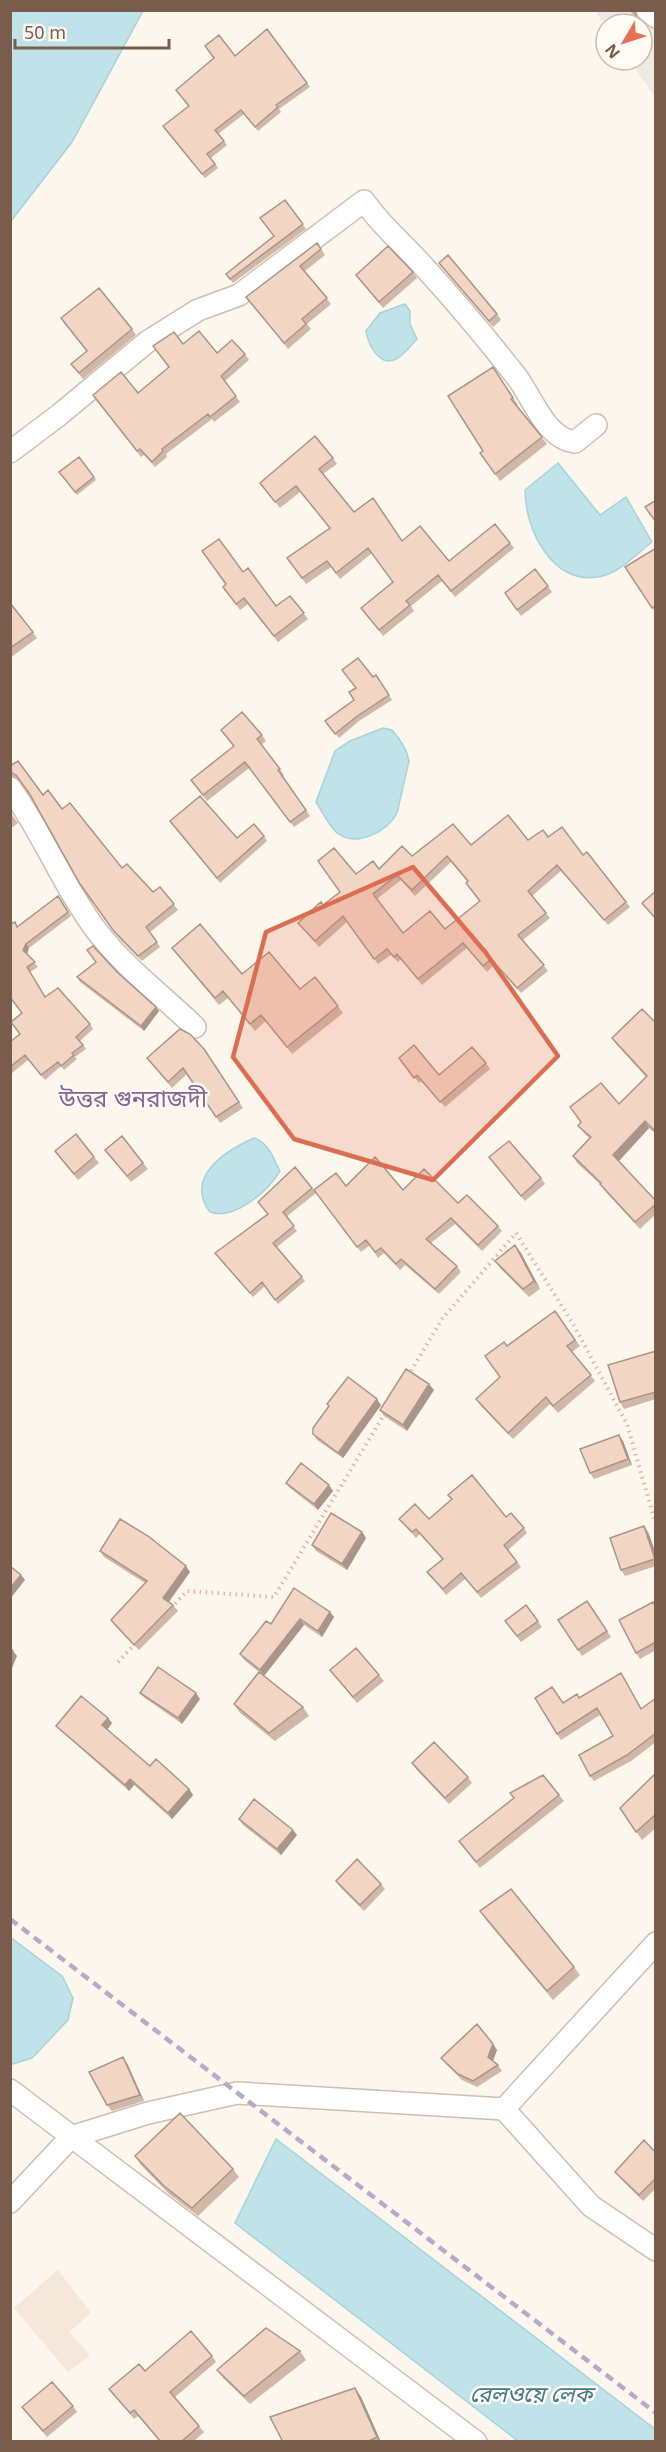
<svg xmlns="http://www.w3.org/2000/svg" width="666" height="2452" font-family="'Noto Sans','Noto Sans Bengali',sans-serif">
<rect width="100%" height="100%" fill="#fdf6ec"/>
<path fill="#f5e8da" d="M58,2270L91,2313L69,2332L90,2355L68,2372L14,2308Z"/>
<path fill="#efe9e4" d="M595,11H655V97L629,60H642V24H606V27Z"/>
<path fill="#bfe3e8" stroke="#a5d3da" stroke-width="1.5" d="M11,10L143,11L72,142L11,221Z
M405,304L410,311V324L417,339C411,345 404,355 396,359C379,368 368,343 366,331L380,313Z
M558,463L600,515L626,497L652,542C636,554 619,574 598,577C552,585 525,529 525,490Z
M383,728L392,730C400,739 407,749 409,761L397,813C388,831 357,848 337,833C329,826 322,811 316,802L335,751L350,741Z
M254,1138C269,1143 273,1158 280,1171C268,1191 234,1221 210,1212C184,1177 225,1151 254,1138Z
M10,1937L62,1976L73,1998L68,2020L32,2058L13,2064L10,2063Z
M276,2139L655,2429V2441H518L235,2223Z"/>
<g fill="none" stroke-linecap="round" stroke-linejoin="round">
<defs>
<path id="minor" d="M647,10L656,17
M10,452L59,415L147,342L198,310L239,295L364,201C382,227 405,245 425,268C457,303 487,339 516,376C533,398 545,438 575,442L596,425
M10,788C43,833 63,886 96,930C126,969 161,994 195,1027
M10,2090L476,2442
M504,2109L591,2206L656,2250
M10,2202L71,2137L148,2113L237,2093L504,2109L656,1943"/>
</defs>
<use href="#minor" stroke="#d1beb0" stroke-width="24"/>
<path stroke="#d9b8a5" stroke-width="4" stroke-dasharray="1.5 4.5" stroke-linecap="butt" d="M408,1376L442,1319L516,1233L573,1324L627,1424L656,1525
M171,1608L187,1591L274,1597L385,1413
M118,1662L136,1643"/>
<use href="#minor" stroke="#fff" stroke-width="21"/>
<path stroke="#b9a8c9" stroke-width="4.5" stroke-dasharray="9 6" stroke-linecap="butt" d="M10,1919L656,2413"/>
</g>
<path fill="#d1b7a8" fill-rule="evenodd" d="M628,10H635L638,19Z
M267,29L310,87L279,109L281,112L258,131L244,114L218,134L227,145L211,158L218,168L205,178L166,130L235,56Z
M285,200L306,229L233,283L226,274L274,236Z
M317,243L325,255L305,271L331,304L307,324L311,329L288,349L246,297Z
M439,263L497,314L501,320L493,327Z
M413,272L417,278L383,308L356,275Z
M61,318L132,329L136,335L83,379L71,364L87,352Z
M183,344L217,353L245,354L249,360L225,381L240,402L214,422L212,419L166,454L167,457L155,467L144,455L141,457L97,400L138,393L169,368Z
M493,367L518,405L517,406L547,444L500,481L480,453L483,451Z
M79,457L96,480L77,495L59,472Z
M333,458L337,464L323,474L354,512L402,541L449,561L510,543L514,548L455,597L442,581L411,606L414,611L383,636L361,608L393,582L372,553L340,579L331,567L306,584L287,558L330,528L300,492L280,508L260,483Z
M656,548V613L652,608Z
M535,569L552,592L521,616L505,593Z
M243,572L276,606L290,596L308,619L278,642L248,604L240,610L223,587Z
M10,603L37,638L10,658Z
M376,675L392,700L359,721L339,738L325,721L354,700L373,677Z
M221,730L262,735L266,741L261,745L284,775L283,776L310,816L294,827L249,768L207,801L191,780L234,747Z
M10,766L43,795L62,809L122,868L153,892L160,887L178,910L150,932L160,947L142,961L117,936L80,884L29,793L20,780L10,776Z
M10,812L18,823L10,829Z
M170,821L237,838L264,836L267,841L220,883Z
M548,837L583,855L626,902L630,907L608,925L561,871L532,896L550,918L523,940L548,971L521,993L495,964L487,972L467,948L422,985L401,959L398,962L391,955L378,964L347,922L319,947L298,923L340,892L356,874L379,869L412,856L471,845ZM451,862L468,882L466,883L480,901L445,929L403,933L377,899L401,880L415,896Z
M58,896L71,916L29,948L27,954L38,967L30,972L45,997L90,1024L93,1029L80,1041L86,1049L75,1057L77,1059L64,1070L61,1066L45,1080L28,1060L12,1073L10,1071V1042L20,1034L22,1013L18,926Z
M172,948L242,974L300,989L338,1006L343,1013L292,1054L266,1021L255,1031L228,998L219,1005Z
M96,962L118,973L156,1007L159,1011L144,1031L80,982L77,977Z
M656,1023V1134L649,1128L619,1161L656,1201V1214L640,1229L605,1191L600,1184L577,1163L573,1156L589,1138L583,1132L578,1126L619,1104L646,1077L616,1044L612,1038Z
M204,1049L243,1108L220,1123L187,1074L172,1088L147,1058Z
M399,1058L439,1075L486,1063L490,1069L445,1107L422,1081L419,1083Z
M105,1150L143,1163L148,1169L131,1182Z
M59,1157H94L99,1163L78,1180Z
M489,1157L541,1178L545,1184L525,1201Z
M346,1186L403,1190L458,1203L498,1226L502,1231L482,1251L455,1224L431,1243L457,1266L461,1272L439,1294L405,1265L400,1270L384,1253L378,1258L370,1245L361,1252L314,1190Z
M312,1188L316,1193L286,1217L297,1231L277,1247L305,1281L278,1304L265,1286L253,1297L215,1253L268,1215L258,1202Z
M515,1245L521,1253L540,1289L529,1297L501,1269L495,1261Z
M555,1311L580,1346L572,1352L595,1381L558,1413L550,1404L513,1439L481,1406L476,1399L500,1377L507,1346Z
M656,1351V1399L624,1409L620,1402Z
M434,1390L407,1431L384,1416L380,1410Z
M327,1404L381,1405L343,1458L317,1440L313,1434L329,1406Z
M623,1441L632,1465L594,1479L590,1473Z
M286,1483L333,1491L318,1510L290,1488Z
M506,1517L524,1528L527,1533L508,1550L521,1567L481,1598L465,1579L446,1595L427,1572L442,1559L420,1534L416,1538L399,1519H429Z
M362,1532L366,1538L347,1570L316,1551L312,1545Z
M648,1532L656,1554V1566L625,1576L621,1570Z
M100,1551L190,1572L169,1602L173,1605L178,1611L139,1650L115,1626L111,1620L145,1583L104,1557Z
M587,1601L611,1637L582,1656L558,1620Z
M526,1605L542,1627L521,1642L505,1621Z
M656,1606V1650L640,1659L636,1653Z
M330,1612L334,1617L322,1637L304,1625L264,1676L244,1660L240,1654L271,1624Z
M330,1670L379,1675L384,1681L357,1703Z
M625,1679L642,1709L656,1698V1742L631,1761L594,1781L590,1776L613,1736L600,1715L561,1740L557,1734L563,1703L579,1698Z
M140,1693L200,1699L182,1724L145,1698Z
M234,1704L303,1707L309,1716L275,1741L240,1713Z
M112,1723L107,1730L150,1766L189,1789L193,1795L172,1819L134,1785L129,1791L61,1731L56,1726Z
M412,1763L468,1777L472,1783L449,1804L416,1769Z
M656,1773V1828L642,1840L620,1808Z
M559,1795L564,1801L480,1868L459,1841Z
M239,1819L297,1835L281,1855L243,1825Z
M336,1881L381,1884L385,1889L364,1911L340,1887Z
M480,1911L574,1967L580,1975L553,2000L486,1920Z
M493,2044L497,2050L493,2061L498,2065L502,2071L477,2087L462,2080L445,2063L441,2058Z
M127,2063L144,2101L112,2111L107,2105Z
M656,2153V2188L643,2201L620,2178L615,2172Z
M135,2156L233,2169L239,2177L198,2216L169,2194L141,2165Z
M300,2351L306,2360L250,2404L223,2378L217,2370Z
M212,2356L216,2362L175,2397L204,2432L193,2442H160L138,2416L134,2419L109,2389L145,2371Z
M355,2388L361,2397L381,2442H283Z
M73,2406L77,2412L47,2437L22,2407Z"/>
<path fill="#aa9588" d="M632,10H635L638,19Z
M26,944L29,948L27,954L23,950Z
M156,1007L159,1011L144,1031L141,1026Z
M645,1121L649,1128L618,1162L613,1155Z
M515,1245L521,1253L540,1289L534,1281Z
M429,1384L434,1390L407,1431L403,1425Z
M377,1399L381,1405L343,1458L338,1453Z
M619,1435L623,1441L632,1465L628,1459Z
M329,1485L333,1491L318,1510L314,1504Z
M644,1526L648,1532L656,1554V1560Z
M362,1532L366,1538L347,1570L342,1564Z
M186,1566L190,1572L167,1604L163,1598Z
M21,1575L25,1580L10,1599V1588Z
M330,1612L334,1617L322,1637L318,1631Z
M300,1619L304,1625L264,1676L260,1670Z
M13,1651L17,1656L10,1673V1657Z
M196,1693L200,1699L182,1724L178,1718Z
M108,1718L112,1723L106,1731L102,1725Z
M130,1779L134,1785L129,1791L125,1785Z
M189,1789L193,1795L172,1819L168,1813Z
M293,1830L297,1835L281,1855L277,1849Z
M493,2044L497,2050L492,2063L488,2057Z
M123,2057L127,2063L144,2101L140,2095Z
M355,2388L361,2397L381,2442H380L377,2437Z"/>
<path fill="#f3d5c3" stroke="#aa9588" stroke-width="1.5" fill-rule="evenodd" d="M267,29L307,83L276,105L278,107L255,127L241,110L215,130L224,141L207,154L215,164L202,174L163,126L189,106L176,90L214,58L205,46L219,35L235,56Z
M285,200L303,224L230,279L226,274L274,236L260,218Z
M317,243L321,249L300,266L327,298L302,319L306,324L284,343L246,297Z
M388,246L413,272L379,302L356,275Z
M448,255L497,314L489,321L439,263Z
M99,288L132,329L79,373L71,364L87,351L61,318Z
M199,331L217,353L232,340L245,354L221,376L236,396L210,417L208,414L162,449L163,451L152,462L140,449L137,451L93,395L121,372L138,393L169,367L153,346L174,332L183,344Z
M493,367L513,398L511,399L542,437L495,474L480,453L483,451L448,396Z
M315,436L333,458L319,469L354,512L373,498L402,541L420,526L449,561L495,524L510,543L451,591L438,575L406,601L410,605L379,630L361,608L393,582L368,548L336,573L327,561L302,578L287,558L330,528L296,486L275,502L260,483Z
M79,457L94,477L75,492L59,472Z
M656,500V522L645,507Z
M219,539L243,572L248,568L276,606L290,596L304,613L274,636L244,598L236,604L223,587L226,584L202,551Z
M656,548V605L652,608L625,567Z
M535,569L548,586L517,610L505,593Z
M10,603L33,632L10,648Z
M358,658L373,677L376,675L389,695L356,717L335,734L325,721L354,700L349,692L356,688L342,670Z
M242,712L262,735L257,739L280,769L278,770L306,810L290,822L245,762L203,795L191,780L234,746L221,730Z
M18,761L43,795L48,790L62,809L70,803L122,868L127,864L153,892L160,887L174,904L146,927L157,942L138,956L113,930L80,884L29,793L16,775L10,772V766Z
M200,796L237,838L254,824L264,836L217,878L170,821Z
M508,815L528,840L543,830L548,837L562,827L583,855L587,852L626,902L604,920L557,865L528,891L546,913L518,935L544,965L517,988L491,959L483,966L463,943L418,979L397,954L394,957L387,949L374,959L343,916L315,941L298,923L321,902L323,905L340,892L318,861L334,848L356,874L373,861L379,869L402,846L412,856L453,824L471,845ZM447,856L468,881L466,883L480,901L445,929L430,911L403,933L373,894L397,875L412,890Z
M656,891V919L642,903Z
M58,896L68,912L26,944L23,950L35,962L27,967L45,997L58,988L90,1024L76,1037L83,1045L72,1053L74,1055L61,1066L58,1062L41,1075L25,1055L10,1067V1042L20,1034L11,1022L22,1013L10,997V924L15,922L17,927Z
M200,924L242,974L269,952L300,989L315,977L338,1006L287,1047L261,1015L250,1024L223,991L215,998L172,948Z
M93,946L118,973L156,1007L141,1026L77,977L96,962L87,950Z
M642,1009L656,1023V1132L645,1121L613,1155L656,1201V1204L635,1222L600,1184L601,1183L573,1156L591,1137L578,1126L581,1122L570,1107L601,1083L619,1104L647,1076L612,1038Z
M180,1029L190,1034L204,1049L239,1102L216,1117L183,1068L168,1082L147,1058Z
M414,1045L439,1075L472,1047L486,1063L440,1102L417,1075L414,1078L399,1058Z
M76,1134L94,1157L74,1174L55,1151Z
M122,1136L143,1163L127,1176L105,1150Z
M509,1141L541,1178L521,1196L489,1157Z
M375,1157L403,1190L424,1169L458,1203L467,1195L498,1226L478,1245L451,1218L426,1239L457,1266L435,1289L401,1259L396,1264L381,1248L375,1252L366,1240L357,1247L314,1190L336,1173L346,1186Z
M295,1167L312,1188L283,1212L294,1226L273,1243L302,1277L275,1300L262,1282L250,1293L215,1253L268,1214L258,1202Z
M515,1245L534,1281L523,1289L495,1261Z
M555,1311L575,1340L567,1346L591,1375L553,1406L546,1397L508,1433L476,1399L500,1377L485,1356L504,1342L507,1346Z
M656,1351V1392L620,1402L608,1365Z
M406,1369L429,1384L403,1425L380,1410Z
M348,1377L377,1399L338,1453L313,1434V1428L329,1406L327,1404Z
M619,1435L628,1459L590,1473L580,1449Z
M301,1463L329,1485L314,1504L286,1483Z
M472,1475L506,1517L511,1513L524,1528L504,1545L517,1562L477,1592L461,1573L443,1589L427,1572L443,1559L416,1529L412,1532L399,1519L415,1504L429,1519L452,1499L448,1495Z
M331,1513L362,1532L342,1564L312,1545Z
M120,1519L148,1536L186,1566L163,1598L173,1605L134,1645L111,1620L147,1581L100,1551Z
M644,1526L655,1559L621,1570L610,1538Z
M10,1566L21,1575L10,1588Z
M294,1588L330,1612L318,1631L300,1619L260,1670L240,1654L266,1621L271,1624Z
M587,1601L607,1631L578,1650L558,1620Z
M653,1602L656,1607V1642L636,1653L619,1620Z
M526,1605L538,1621L517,1636L505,1621Z
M10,1648L13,1651L10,1657Z
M356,1648L379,1675L353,1697L330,1670Z
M158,1667L196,1693L178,1718L140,1693Z
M259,1672L303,1707L269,1733L234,1704Z
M621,1673L641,1709L656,1698V1733L627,1755L590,1776L579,1755L613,1736L597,1708L557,1734L535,1698L552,1687L563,1703L577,1694L579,1698Z
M81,1696L108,1718L102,1725L150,1766L156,1759L189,1789L168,1813L130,1779L125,1785L56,1726Z
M434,1742L468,1777L445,1798L412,1763Z
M656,1773V1814L636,1832L620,1808Z
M543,1775L559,1795L476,1862L459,1841L514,1798L510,1793Z
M254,1799L293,1830L277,1849L239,1819Z
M357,1859L381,1884L360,1905L336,1881Z
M511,1889L574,1967L547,1991L480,1911Z
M477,2024L493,2044L488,2057L498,2065L473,2081L458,2074L441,2058Z
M123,2057L140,2095L107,2105L89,2072Z
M180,2113L233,2169L192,2208L163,2185L135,2156Z
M644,2140L656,2153V2178L639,2195L615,2172Z
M266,2328L300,2351L244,2396L217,2370Z
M191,2331L212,2356L170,2392L199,2426L181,2442H161L134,2410L130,2413L109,2389L139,2364L145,2371Z
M52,2382L73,2406L43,2431L22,2407Z
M355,2388L377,2437L367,2442H283L270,2417Z"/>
<path fill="#dc6d51" fill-opacity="0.2" stroke="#dc6d51" stroke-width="4.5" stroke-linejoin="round" d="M413,867L486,953L558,1056L433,1180L294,1139L233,1057L266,932Z"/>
<g text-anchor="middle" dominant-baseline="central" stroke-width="5" stroke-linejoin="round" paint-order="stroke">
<g font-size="22" font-style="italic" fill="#437c86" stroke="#fffaf3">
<text x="531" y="2393">রেলওয়ে লেক</text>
</g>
<g font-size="24" fill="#846695" stroke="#fffaf3">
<text x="133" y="1097">উত্তর গুনরাজদী</text>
</g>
</g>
<rect width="666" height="2452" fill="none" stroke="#7a5c4d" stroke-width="24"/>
<g transform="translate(624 42) rotate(231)"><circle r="28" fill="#fffaf3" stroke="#cabbb1" stroke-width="1.5"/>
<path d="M0-4.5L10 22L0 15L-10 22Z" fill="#e76f51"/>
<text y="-9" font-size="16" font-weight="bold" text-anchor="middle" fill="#7a5c4d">N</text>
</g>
<path d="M15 39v9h154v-9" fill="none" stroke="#7a5c4d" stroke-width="3"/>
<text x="24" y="39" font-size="18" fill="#7a5c4d" stroke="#fffaf3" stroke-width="4.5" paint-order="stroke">50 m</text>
</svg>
